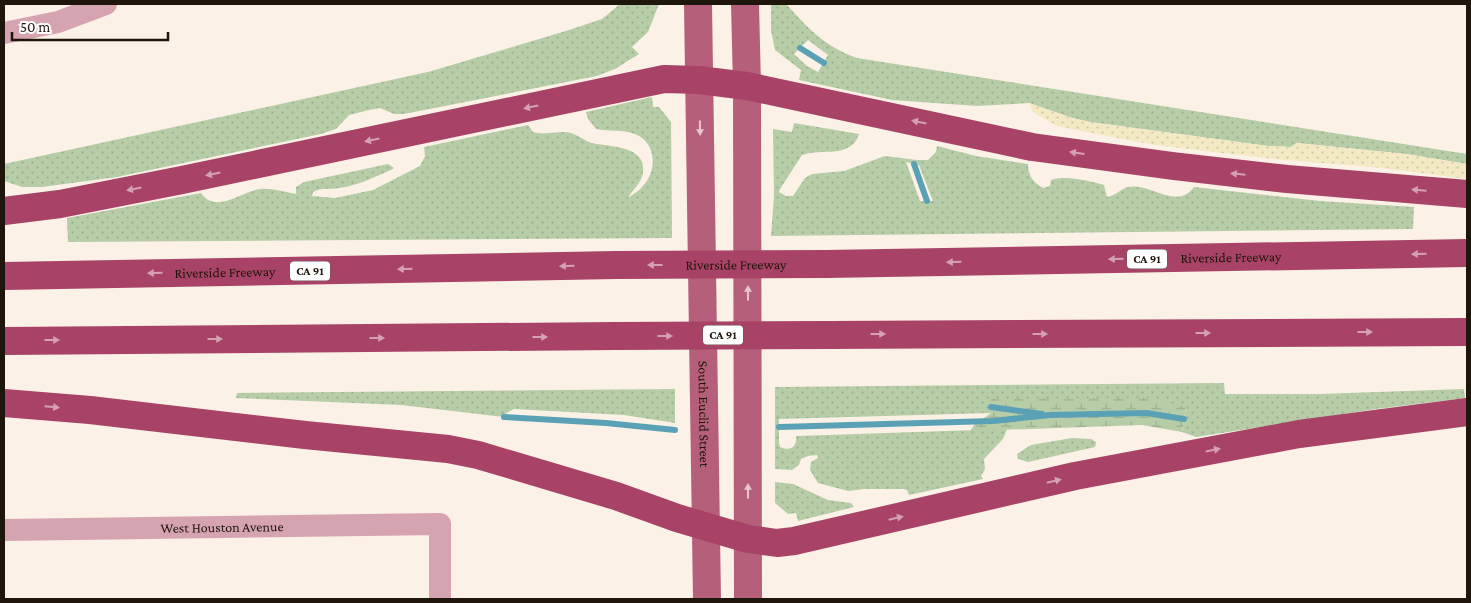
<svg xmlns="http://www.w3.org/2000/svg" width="1471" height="603" font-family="'Crimson Pro',serif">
<defs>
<pattern id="grass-dots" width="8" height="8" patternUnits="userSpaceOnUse" patternTransform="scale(1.25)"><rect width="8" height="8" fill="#b6cda8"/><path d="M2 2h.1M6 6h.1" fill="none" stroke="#9caf8f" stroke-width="1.8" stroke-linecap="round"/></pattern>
<pattern id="wetland-marsh" width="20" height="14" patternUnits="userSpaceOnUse" patternTransform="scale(1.25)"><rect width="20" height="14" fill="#b6cda8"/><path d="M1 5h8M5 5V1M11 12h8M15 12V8" fill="none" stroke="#9caf8f"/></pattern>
<pattern id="sand-dots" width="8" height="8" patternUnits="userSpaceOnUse" patternTransform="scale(1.25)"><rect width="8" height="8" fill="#f3eac4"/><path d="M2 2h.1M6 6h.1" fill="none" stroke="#d0c8a7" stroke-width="1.8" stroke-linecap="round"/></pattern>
</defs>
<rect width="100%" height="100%" fill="#fbf1e6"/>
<path fill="url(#grass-dots)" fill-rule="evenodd" d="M620,4H659L648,32L632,47L639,54L615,69L597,76L404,114H394L380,108L369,110L349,115L336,129L321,134L117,177L42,187H22L4,181V164L428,72L566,31L602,19Z
M771,4H786C809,29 824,46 857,58L1467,154V164L1406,154L1297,143L1291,147L1268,146L1090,122L1072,118L1029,103L977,106L892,100L799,80L801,70L775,50L771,30ZM808,40L828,55L818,72L807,66L794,54Z
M652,97L653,107H659L671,122L672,238L68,242L67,218L201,193C216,215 242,191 260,189C273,188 284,192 296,194V187L304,182L388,164L394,168L391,170C374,177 357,186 339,188C330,190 321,187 313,192L312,196L335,198L373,190L420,166L425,156L424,147L528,125L533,132C545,136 560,130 571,133C578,135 585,141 592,143C609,147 646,145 643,172C642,183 632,190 628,198C633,194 639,191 643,186C658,170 656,142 635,134C622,129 609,132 596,129L588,119L586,112Z
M794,123L859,134C851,159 823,148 802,155L780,189L779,192L786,196H793L805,178L812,174L844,171L885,156L917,160H928L936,152L937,146L976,156L1028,164C1028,176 1033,182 1043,188L1050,186L1051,180C1066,175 1089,181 1104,185L1107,197C1115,196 1121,189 1128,187C1150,182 1177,211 1194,187L1320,201L1414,207L1413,229L771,236L774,196L773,129L792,132ZM906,162L919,165L933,201H920Z
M1224,383L1225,394H1320L1464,389L1465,398L1376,409L1196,437L1182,432L1186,407L991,400V413L779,419V443L780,447L786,449C794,449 797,444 796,436L1007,429L1003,439L984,459L985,469L981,476L983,479L909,495L907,490L903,489H864L848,491L818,483L810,470L811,462L818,458L817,455L808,456L801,459L799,465L792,470L775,469V387Z
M675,389V423L624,415L514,409L505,414L504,417L401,405L236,398L237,393Z
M1072,438L1091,439L1096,442L1095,447L1028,462L1018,459L1017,454L1031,445Z
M775,482L793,484L828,500L851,503L854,507L798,521L796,513L788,514L775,503Z"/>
<path fill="url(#wetland-marsh)" d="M1148,398L1186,407L1182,432L1142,425L970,431L975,424L991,413V399Z"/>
<path fill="url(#sand-dots)" d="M1029,103L1072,118L1090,122L1268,146L1291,147L1297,143L1406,154L1467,164V179L1383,168L1275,159L1162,146L1122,139L1057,126L1033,112Z"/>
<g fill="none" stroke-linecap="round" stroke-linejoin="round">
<path stroke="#5ba1b5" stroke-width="6" d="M800,48L824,63
M914,164L927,201
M991,407L1042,414
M504,417L606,423L675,430
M779,427L993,421L1050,415L1146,413L1184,419"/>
<g stroke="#d6a4b1" stroke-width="22">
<path d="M4,33L58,22L106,4"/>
<path id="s1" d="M4,530L440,524V599"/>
</g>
<g stroke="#b65f7a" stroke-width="28">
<path id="s2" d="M698,4L707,599"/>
<path d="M745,4L747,86L748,599"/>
</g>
<g stroke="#a84367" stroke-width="28">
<path d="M4,211L60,204L182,180L664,79L699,80L747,86L1032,147L1173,166L1287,179L1467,194"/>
<path id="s3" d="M826,264L1467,253"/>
<path id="s4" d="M4,276L616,265"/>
<path d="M829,335L1467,332"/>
<path d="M4,341L616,336"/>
<path d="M4,403L90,410L305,435L448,449L478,455L616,496L677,518L748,539L777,543L794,541L1075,476L1299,434L1467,412"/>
</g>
<g stroke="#a84367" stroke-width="28">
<path id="s5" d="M616,265L826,264"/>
<path d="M616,336L829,335"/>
</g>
</g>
<defs><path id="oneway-solid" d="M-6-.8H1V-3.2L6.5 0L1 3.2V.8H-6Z" transform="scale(1.25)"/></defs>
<g fill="#d4a1b3">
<use href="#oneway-solid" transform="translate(531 107) rotate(168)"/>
<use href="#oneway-solid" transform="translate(919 122) rotate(-168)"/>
<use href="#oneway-solid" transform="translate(372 140) rotate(168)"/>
<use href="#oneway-solid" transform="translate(1077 153) rotate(-172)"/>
<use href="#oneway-solid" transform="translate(213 174) rotate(168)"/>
<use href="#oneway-solid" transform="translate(1238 174) rotate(-174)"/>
<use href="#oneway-solid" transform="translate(134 189) rotate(169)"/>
<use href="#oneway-solid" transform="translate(1419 190) rotate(-175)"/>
<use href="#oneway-solid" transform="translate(1419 254) rotate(179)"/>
<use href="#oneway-solid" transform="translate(1116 259) rotate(179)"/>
<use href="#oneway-solid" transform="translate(954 262) rotate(179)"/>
<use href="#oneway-solid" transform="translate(655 265) rotate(180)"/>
<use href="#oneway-solid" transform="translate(567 266) rotate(179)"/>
<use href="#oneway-solid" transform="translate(405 269) rotate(179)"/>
<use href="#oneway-solid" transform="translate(155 273) rotate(179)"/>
<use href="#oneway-solid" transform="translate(1365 332)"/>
<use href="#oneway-solid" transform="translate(1203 333)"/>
<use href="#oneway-solid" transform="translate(878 334)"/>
<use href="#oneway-solid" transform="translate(1040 334)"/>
<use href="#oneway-solid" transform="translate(665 336)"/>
<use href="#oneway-solid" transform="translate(540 337)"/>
<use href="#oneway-solid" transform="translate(377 338)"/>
<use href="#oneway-solid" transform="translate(215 339)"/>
<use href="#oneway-solid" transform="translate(52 340)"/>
<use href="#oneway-solid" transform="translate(52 407) rotate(5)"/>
<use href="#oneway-solid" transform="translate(1213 450) rotate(-11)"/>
<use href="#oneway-solid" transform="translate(1054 481) rotate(-13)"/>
<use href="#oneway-solid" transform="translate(896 518) rotate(-13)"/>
</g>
<g fill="#e5c7d0">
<use href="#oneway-solid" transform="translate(700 128) rotate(89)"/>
<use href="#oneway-solid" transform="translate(748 293) rotate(-90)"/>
<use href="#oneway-solid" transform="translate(748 491) rotate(-90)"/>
</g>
<g text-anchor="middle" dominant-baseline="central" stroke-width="4" stroke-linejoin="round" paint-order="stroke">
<g fill="#fff" stroke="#625c54" stroke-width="1">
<rect x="1127" y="249.5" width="40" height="19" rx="4"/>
<rect x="290" y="261.5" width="40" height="19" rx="4"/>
<rect x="703" y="325.5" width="40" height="19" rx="4"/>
</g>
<g font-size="12" font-weight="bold" fill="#1e160b">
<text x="1147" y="259">CA 91</text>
<text x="310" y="271">CA 91</text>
<text x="723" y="335">CA 91</text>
</g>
<g font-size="14" fill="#1e160b" stroke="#fff">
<text stroke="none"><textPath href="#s3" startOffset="405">Riverside Freeway</textPath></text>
<text stroke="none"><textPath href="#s5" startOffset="120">Riverside Freeway</textPath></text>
<text stroke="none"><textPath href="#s4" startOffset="221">Riverside Freeway</textPath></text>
<text stroke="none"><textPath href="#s2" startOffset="410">South Euclid Street</textPath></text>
<text stroke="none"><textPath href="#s1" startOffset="218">West Houston Avenue</textPath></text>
</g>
</g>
<rect width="1471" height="603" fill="none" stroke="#1e160b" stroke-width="10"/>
<path d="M12 32v8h156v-8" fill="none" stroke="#1e160b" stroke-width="2.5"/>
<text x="20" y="32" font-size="15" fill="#1e160b" stroke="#ffffff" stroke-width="4" paint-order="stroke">50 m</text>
</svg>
